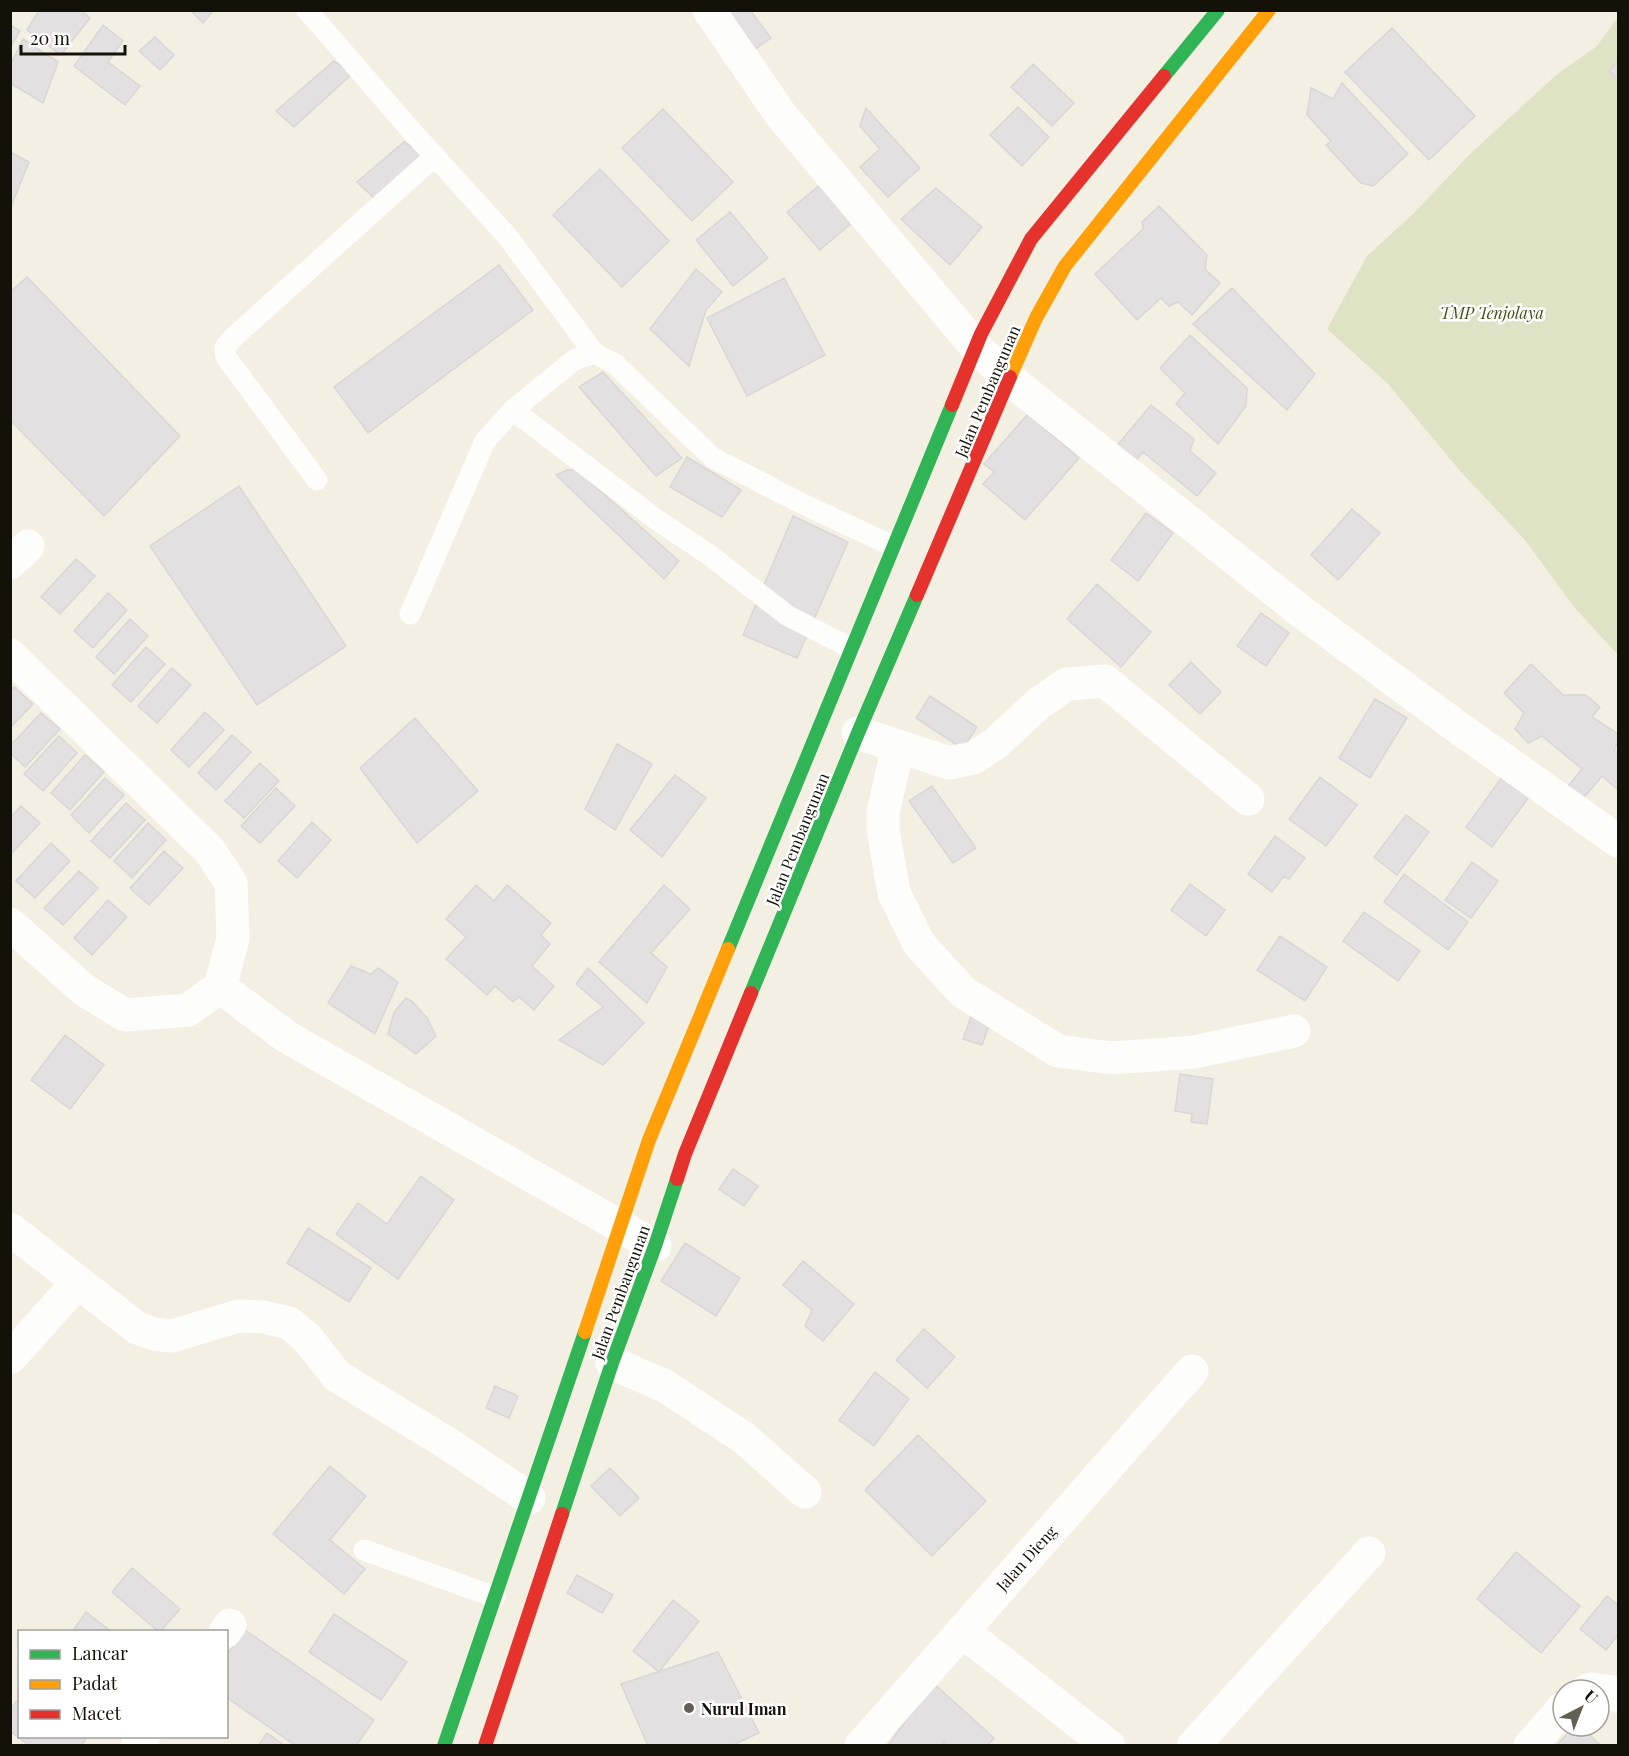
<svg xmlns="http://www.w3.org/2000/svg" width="1629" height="1756" font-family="'Playfair Display',serif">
<rect width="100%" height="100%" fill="#f3f0e3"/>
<path fill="#dee3c5" d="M1618,17V655L1574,607L1525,540L1461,472L1388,384L1327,329L1367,256L1413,214L1470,154L1556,75L1597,46Z"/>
<path fill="#e2e0e0" stroke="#d9d6d5" stroke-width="1.5" d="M39,10H81L90,18L61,55L27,30Z
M190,10H214L203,23Z
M725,10H750L771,38L754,50Z
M10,25L20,31L10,48Z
M103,25L123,41L108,62L140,86L125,105L74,66Z
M1392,28L1475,116L1429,160L1345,72Z
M155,37L174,55L160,70L139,51Z
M23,39L58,62L43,103L10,83V66Z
M334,61L353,73L294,127L276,111Z
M1618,61V80L1609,71Z
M1033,64L1074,103L1052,126L1011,87Z
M1342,83L1408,154L1373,186L1361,183L1326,145L1331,141L1307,115L1311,88L1333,99Z
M1018,107L1049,137L1022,166L990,135Z
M866,108L920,168L888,197L860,167L880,149L860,126Z
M663,109L733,182L692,221L622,148Z
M404,142L426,154L375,199L357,182Z
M10,152L29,162L10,209Z
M600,169L669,241L622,287L553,215Z
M821,184L853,222L820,250L787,212Z
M936,188L982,227L950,265L901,219Z
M1159,206L1207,255L1205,269L1220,283L1192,315L1178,302L1169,306L1161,298L1137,320L1095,274L1143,229L1142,222Z
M730,212L768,258L733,286L696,240Z
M499,265L533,310L368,433L334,387Z
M696,269L722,292L706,310L689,366L650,329Z
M27,277L180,436L104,516L10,420V292Z
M784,278L825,355L747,396L707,318Z
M1232,288L1315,374L1287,410L1193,324Z
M1190,335L1247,388L1246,406L1218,444L1176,404L1185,393L1160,368Z
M603,372L682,458L656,476L579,387Z
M1151,405L1194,439L1190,451L1216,473L1197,496L1143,452L1134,463L1115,448Z
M1028,414L1079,458L1025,520L983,484L994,472L984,464Z
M687,457L741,490L722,517L670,487Z
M567,470H577L679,561L664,579L556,475Z
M239,486L346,646L257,705L150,546Z
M1352,509L1380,533L1338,580L1311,555Z
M1146,513L1173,533L1138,581L1111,560Z
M793,516L848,542L797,658L743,635Z
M76,559L95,576L60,614L41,597Z
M1097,584L1151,632L1121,667L1067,619Z
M108,593L127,610L93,648L74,631Z
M1261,613L1289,633L1266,666L1237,646Z
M130,619L148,636L114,674L96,657Z
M146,647L165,664L131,702L112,685Z
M1191,662L1221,692L1200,714L1169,685Z
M1531,664L1563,695H1586L1600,707L1592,717L1618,734V742L1614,751L1618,753V790L1602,776L1578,805L1563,792L1582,769L1542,736L1528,743L1515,729L1524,713L1504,693Z
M172,668L191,685L157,723L138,706Z
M14,687L33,704L10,728V691Z
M930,696L977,727L963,749L916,718Z
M1375,699L1407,718L1370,778L1339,758Z
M205,712L224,730L189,767L171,750Z
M41,713L60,729L25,767L10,753V746Z
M415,718L478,791L417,843L360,768Z
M232,735L251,752L216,790L198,773Z
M59,736L77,753L43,791L24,774Z
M617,744L652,764L615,830L585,809Z
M85,755L104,772L70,810L51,793Z
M260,763L279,781L244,818L225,801Z
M675,775L706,798L662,857L630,830Z
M1320,777L1357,805L1326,846L1289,819Z
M1502,777L1529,797L1492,847L1466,827Z
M105,778L124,795L89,833L71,815Z
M932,786L976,848L953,863L909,801Z
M276,788L295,806L260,843L241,826Z
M126,803L145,820L110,858L91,841Z
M21,806L40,823L10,855V818Z
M1406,815L1429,832L1397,875L1374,857Z
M312,822L331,840L297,878L278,861Z
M148,823L166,840L132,878L114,861Z
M1275,836L1305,858L1289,879L1284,876L1272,892L1248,874Z
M51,843L70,861L35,898L16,881Z
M164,851L183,868L149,905L130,888Z
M1472,862L1498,881L1471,918L1445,900Z
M79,871L98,888L63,925L44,908Z
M1404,874L1468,922L1448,950L1384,902Z
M1190,884L1225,910L1206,936L1171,910Z
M476,885L494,901L507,885L551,923L541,935L550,944L532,966L554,986L534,1010L519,997L513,1002L495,986L487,995L446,959L466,937L446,919Z
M664,885L690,909L651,953L667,967L647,1003L599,962Z
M108,900L127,917L92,955L74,938Z
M1364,912L1420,951L1398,981L1343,941Z
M1280,936L1327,967L1305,1001L1257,970Z
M351,966L371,974L378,968L398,982L375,1034L328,1003Z
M588,968L644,1023L603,1065L559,1040L603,1007L576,984Z
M406,998L412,1001L427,1018L436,1036L416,1054L388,1034L394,1012Z
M973,1011L992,1017L982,1045L963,1039Z
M65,1035L104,1065L70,1109L31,1080Z
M1180,1074L1213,1079L1207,1124L1191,1122L1192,1114L1175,1111Z
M733,1169L758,1186L744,1206L719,1189Z
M421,1176L454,1200L398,1279L336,1234L358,1203L387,1224Z
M308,1228L371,1268L349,1302L287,1263Z
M685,1243L740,1278L716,1316L661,1281Z
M803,1261L854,1304L823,1341L805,1326L812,1310L783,1285Z
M924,1329L955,1357L927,1388L896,1360Z
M875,1372L909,1399L874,1446L839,1420Z
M495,1386L518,1396L509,1418L486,1408Z
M918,1435L986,1501L932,1556L865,1490Z
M330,1466L366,1496L330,1540L365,1569L344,1594L273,1534Z
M610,1468L639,1498L620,1516L591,1486Z
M1516,1552L1580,1606L1541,1653L1477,1599Z
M132,1568L180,1609L160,1632H159L112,1592Z
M577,1575L613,1595L602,1613L567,1593Z
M1607,1596L1618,1605V1635L1606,1650L1580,1629Z
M673,1600L699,1621L659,1672L633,1651Z
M86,1612L112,1632H72Z
M334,1614L407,1662L381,1700L309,1652Z
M245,1630L374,1720L356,1746H296L226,1697V1656Z
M718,1652L759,1733L731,1746H648L621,1684Z
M932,1682L994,1738L987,1746H948L944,1742L941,1746H890L889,1744Z
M20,1697V1736H88L81,1746H30L10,1731V1709Z
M1574,1726H1581L1601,1746H1556Z
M267,1733L285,1746H258Z"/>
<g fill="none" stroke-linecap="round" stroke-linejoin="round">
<path stroke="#fdfdfb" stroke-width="21" d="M307,10L409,128L507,236L594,353
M513,410L657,520L708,554L788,616L851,648
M317,480L226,357L225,347L234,337L435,156
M410,614L485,441L513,410L574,360L594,353L615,364L713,458L809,507L893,546
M364,1550L495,1597"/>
<path stroke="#fdfdfb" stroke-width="33" d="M709,10L781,115L976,347L1009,379L1303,613L1456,726L1618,841
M10,563L28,546
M10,655L210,851L231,883L233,938L220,987L287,1037L655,1246
M858,733L949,763L973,758L995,744L1039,703L1067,684L1105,681L1248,799
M898,746L883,813V830L894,893L919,944L963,992L1058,1051L1112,1058L1194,1052L1294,1031
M10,924L84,990L125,1015L188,1010L220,987
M10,1229L137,1328L154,1334L172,1336L238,1316L263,1317L289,1323L307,1338L337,1376L450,1445L529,1498
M10,1358L78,1282
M612,1363L665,1386L744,1438L805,1492
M962,1631L1109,1746
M225,1632L230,1625
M1588,1690L1591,1689L1614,1692L1618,1696
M137,1746L144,1736
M861,1746L1192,1371
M1193,1746L1369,1553
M1530,1746L1563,1708"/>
<path stroke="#30b455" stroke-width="14" d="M1164,76L1218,10
M728,949L952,405
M751,993L858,733L917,595
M562,1514L612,1363L655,1246L677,1179
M444,1746L585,1332"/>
<path stroke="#ff9f0a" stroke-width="14" d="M1010,377L1036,318L1065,266L1269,10
M585,1332L649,1140L728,949"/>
<path stroke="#e5322d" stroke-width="14" d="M952,405L981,334L1031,239L1164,76
M917,595L1010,377
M677,1179L685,1154L751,993
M485,1746L562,1514"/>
</g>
<circle fill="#625f55" stroke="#fff" stroke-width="2" cx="689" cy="1708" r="6"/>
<g text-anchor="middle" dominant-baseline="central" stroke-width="5" stroke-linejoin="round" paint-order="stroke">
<g font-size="16" font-style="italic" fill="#425013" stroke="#fff">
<text x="1492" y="312">TMP Tenjolaya</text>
</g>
<g font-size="16" fill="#141109" stroke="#fff">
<text transform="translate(987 391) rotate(-67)">Jalan Pembangunan</text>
<text transform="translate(797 839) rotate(-68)">Jalan Pembangunan</text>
<text transform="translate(620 1292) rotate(-70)">Jalan Pembangunan</text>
<text transform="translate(1026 1558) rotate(-48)">Jalan Dieng</text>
</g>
<g font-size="16" font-weight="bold" fill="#141109" stroke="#fff" text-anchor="start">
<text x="701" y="1708">Nurul Iman</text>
</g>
</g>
<rect width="1629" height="1756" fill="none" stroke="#141109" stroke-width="24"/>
<rect x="18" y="1630" width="210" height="108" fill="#ffffff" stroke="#a1a09d" stroke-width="1.5"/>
<rect x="30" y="1650" width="30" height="9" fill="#30b455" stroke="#a1a09d" stroke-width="1.5"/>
<text x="72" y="1660" font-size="18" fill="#141109">Lancar</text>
<rect x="30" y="1680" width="30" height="9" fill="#ff9f0a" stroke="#a1a09d" stroke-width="1.5"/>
<text x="72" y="1690" font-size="18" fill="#141109">Padat</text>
<rect x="30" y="1710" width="30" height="9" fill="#e5322d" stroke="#a1a09d" stroke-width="1.5"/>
<text x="72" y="1720" font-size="18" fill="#141109">Macet</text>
<g transform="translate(1581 1708) rotate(42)"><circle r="28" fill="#ffffff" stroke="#a1a09d" stroke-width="1.5"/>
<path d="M0-4.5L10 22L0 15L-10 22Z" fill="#625f55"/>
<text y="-9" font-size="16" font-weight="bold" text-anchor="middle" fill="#141109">U</text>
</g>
<path d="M21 45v9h104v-9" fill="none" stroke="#141109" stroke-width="3"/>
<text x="30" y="45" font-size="18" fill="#141109" stroke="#ffffff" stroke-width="4.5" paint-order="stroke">20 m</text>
</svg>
